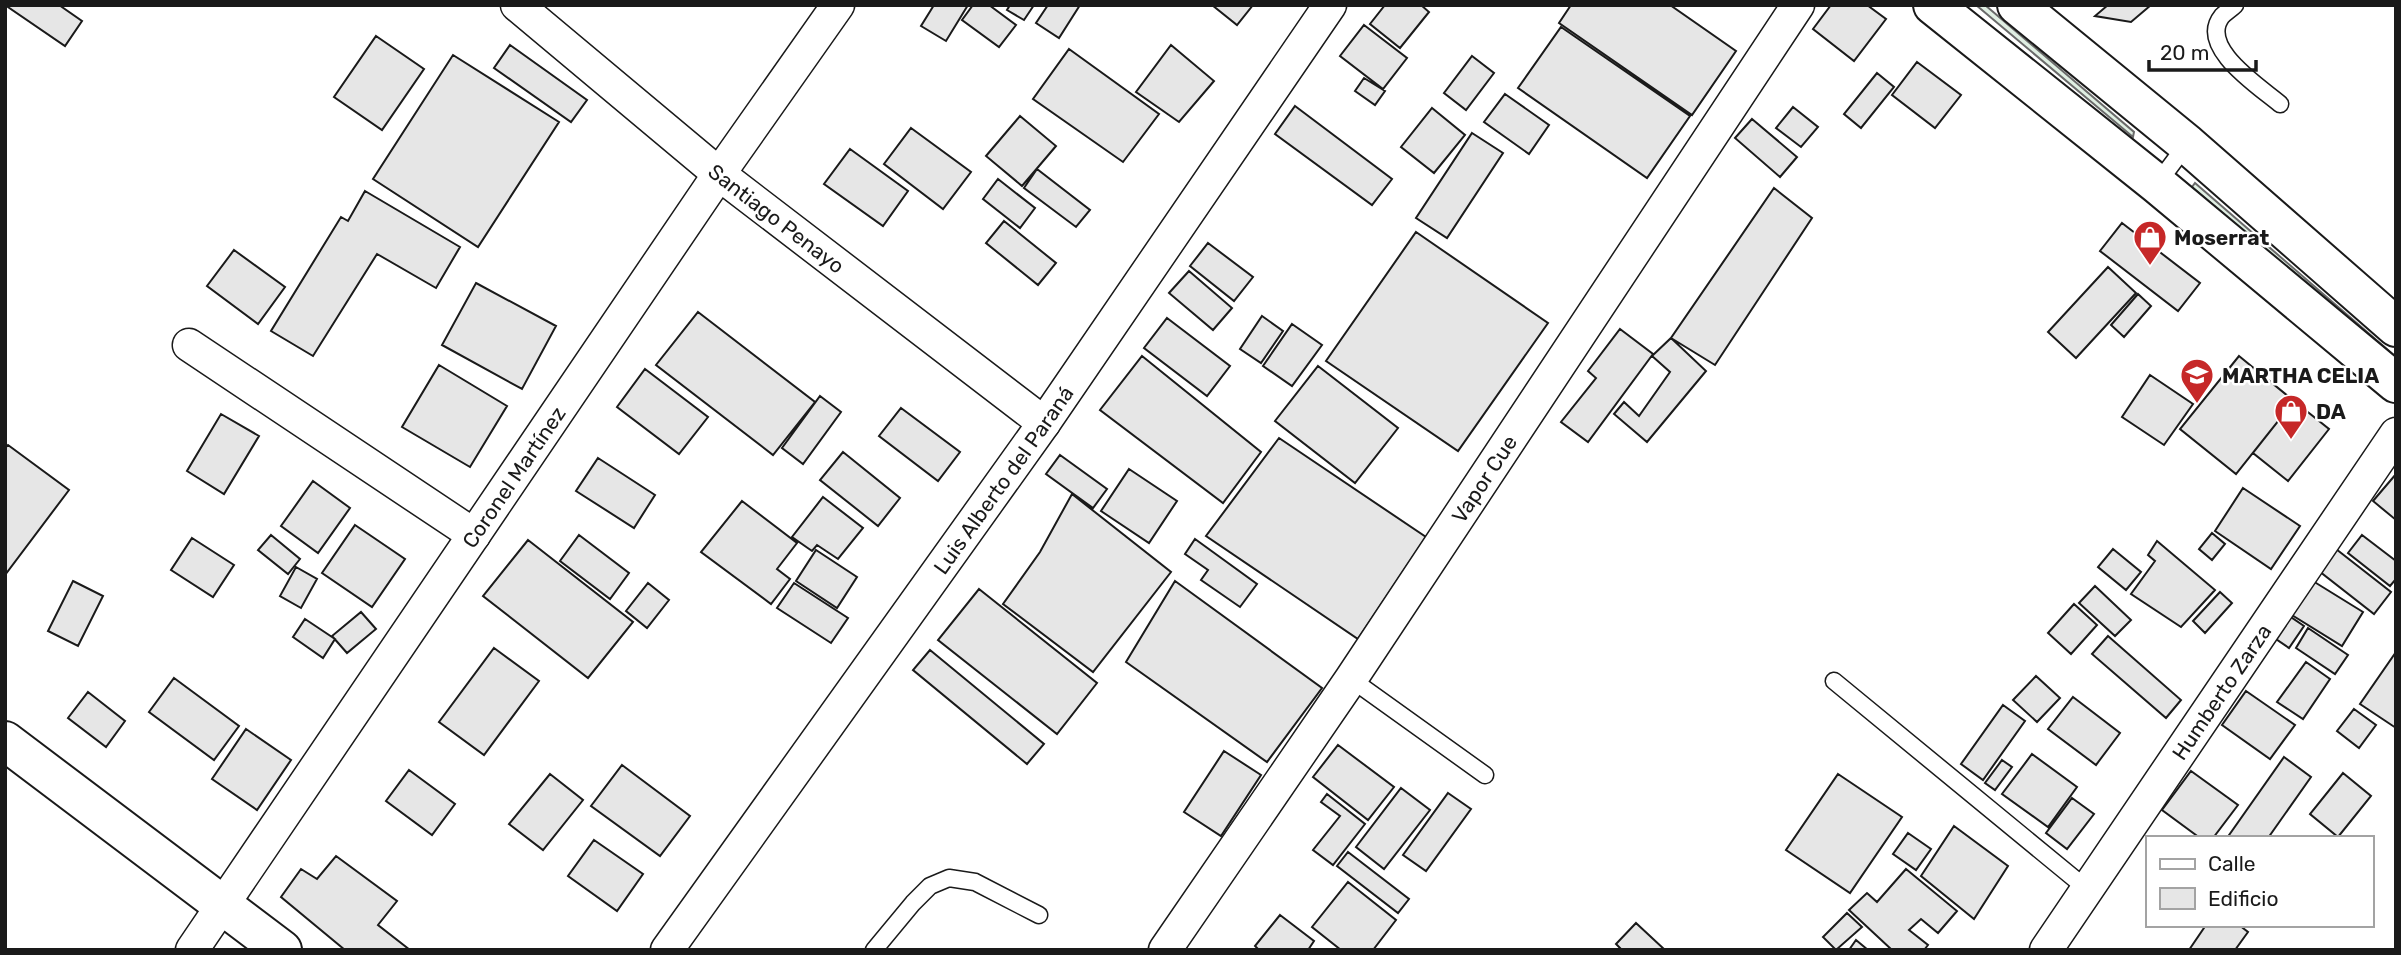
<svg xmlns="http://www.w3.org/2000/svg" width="2401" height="955" font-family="Rubik,sans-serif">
<rect width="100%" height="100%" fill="#fff"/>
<path fill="#e0efe3" stroke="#6a6a6a" stroke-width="2" d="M1976,5H1985L2134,132L2133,137Z
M2195,183L2396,357V364L2192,187Z"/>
<path fill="#e6e6e6" stroke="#1a1a1a" stroke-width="2" d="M5,5H59L82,21L65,46Z
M934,5H968L946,41L921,26Z
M973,5H989L1016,25L999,47L962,20Z
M1010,5H1034L1024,20L1007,10Z
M1048,5H1080L1059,38L1036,23Z
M1212,5H1253L1237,25Z
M1385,5H1421L1429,12L1400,48L1370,24Z
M1571,5H1670L1736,51L1692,115L1559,23Z
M1831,5H1867L1886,19L1854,61L1813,29Z
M2108,5H2151L2131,22L2095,16Z
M1364,25L1407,58L1383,89L1340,56Z
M1561,27L1690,116L1647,178L1518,88Z
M376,36L424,69L382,130L334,97Z
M510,45L587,100L571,122L494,68Z
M1171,45L1214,81L1179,122L1136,92Z
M1069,49L1159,114L1123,162L1033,99Z
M453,55L559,122L478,247L373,179Z
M1472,56L1494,73L1466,110L1444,93Z
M1917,62L1961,95L1935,128L1892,95Z
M1877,73L1894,87L1861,128L1844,114Z
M1364,78L1385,91L1375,105L1355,91Z
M1505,94L1549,125L1529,154L1484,122Z
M1295,106L1392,179L1372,205L1275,134Z
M1793,107L1818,127L1801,147L1776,128Z
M1432,108L1465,135L1434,173L1401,147Z
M1020,116L1056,146L1022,186L986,156Z
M1752,119L1797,157L1780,177L1735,138Z
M911,128L971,172L943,209L884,164Z
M1472,133L1503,153L1447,238L1416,218Z
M850,149L908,191L883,226L824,184Z
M1037,169L1090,210L1076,227L1024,188Z
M998,179L1035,208L1020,228L983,199Z
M1774,188L1812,218L1715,365L1671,338Z
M365,191L460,247L436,288L377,254L313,356L271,331L341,217L348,221Z
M1004,221L1056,263L1038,285L986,243Z
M2122,223L2200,283L2178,311L2100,251Z
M1416,232L1548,323L1458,451L1326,361Z
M1208,243L1253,277L1234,301L1190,266Z
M234,250L285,287L258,324L207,286Z
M2108,267L2136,293L2076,358L2048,332Z
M1189,271L1232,308L1213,330L1169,293Z
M476,283L556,326L522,389L442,345Z
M2138,294L2151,306L2124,337L2111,325Z
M698,312L815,402L773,455L656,365Z
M1262,316L1283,331L1261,363L1240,349Z
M1167,318L1230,366L1207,396L1144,348Z
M1292,324L1322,345L1292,386L1263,366Z
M1620,329L1653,354L1588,442L1561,422L1596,378L1588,371Z
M1671,338L1706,371L1647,442L1614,414L1624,402L1639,416L1670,372L1652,356Z
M1142,356L1261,452L1223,503L1100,410Z
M2239,356L2294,401L2236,474L2180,429Z
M439,365L507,406L470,467L402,427Z
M1318,366L1398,428L1355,483L1275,421Z
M645,369L708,417L679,454L617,407Z
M2150,375L2193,404L2164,445L2122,417Z
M820,396L841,412L803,464L782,448Z
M2294,401L2329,429L2288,481L2253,453Z
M901,408L960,452L938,481L879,436Z
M221,414L259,436L224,494L187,471Z
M1279,438L1426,537L1358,639L1206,536Z
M8,445L69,490L5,575V448Z
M843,452L900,498L878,526L820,480Z
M1060,455L1107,489L1093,508L1046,474Z
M598,458L655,495L634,528L576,491Z
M1129,469L1177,501L1149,543L1101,511Z
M2396,474V520L2373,501Z
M313,481L350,508L318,553L281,526Z
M2243,488L2300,526L2271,569L2215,531Z
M1072,494L1171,572L1093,672L1003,604L1040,552Z
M823,497L863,528L838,559L817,545L812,551L792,537Z
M742,501L797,543L777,569L790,579L771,604L701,552Z
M355,525L405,559L372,607L322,573Z
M2212,533L2225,544L2212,560L2199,549Z
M271,535L300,559L288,574L258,550Z
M579,535L629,573L610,599L560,561Z
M2362,535L2396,561V579L2390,586L2348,553Z
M192,538L234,565L213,597L171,570Z
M1195,539L1257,584L1240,607L1201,580L1208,570L1185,554Z
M528,540L633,622L588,678L483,596Z
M2157,541L2215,590L2181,627L2131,594L2155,561L2148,555Z
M2113,549L2141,572L2126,590L2098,567Z
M2336,549L2391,592L2374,614L2319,571Z
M816,550L857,577L837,608L796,581Z
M296,567L317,579L301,608L280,596Z
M2308,578L2363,612L2342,646L2287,612Z
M73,581L103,596L78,646L48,631Z
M1175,581L1322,688L1267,762L1126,662Z
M648,583L669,600L647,628L626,611Z
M794,583L848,618L831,643L777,608Z
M2095,586L2131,620L2115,636L2079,603Z
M979,589L1097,683L1057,734L938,640Z
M2220,592L2232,603L2205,633L2193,621Z
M2074,604L2097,625L2071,654L2048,633Z
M361,612L376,629L347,653L332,636Z
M2285,613L2304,626L2289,648L2270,635Z
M305,619L335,639L323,658L293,637Z
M2308,628L2348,655L2335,674L2296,648Z
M2108,636L2181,700L2166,718L2092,654Z
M494,648L539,681L484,755L439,722Z
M930,650L1044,744L1027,764L913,670Z
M2396,652V728L2360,704Z
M2306,662L2330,679L2303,719L2277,702Z
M2036,676L2060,698L2037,722L2013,700Z
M174,678L239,726L214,760L149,712Z
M2246,691L2295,725L2270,759L2222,725Z
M88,692L125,721L106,747L68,718Z
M2073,697L2120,733L2096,765L2048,729Z
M2003,705L2025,721L1983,780L1961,764Z
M2354,709L2376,725L2359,748L2337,731Z
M246,729L291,760L257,810L212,779Z
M1338,745L1394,787L1368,820L1313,777Z
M1224,751L1261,775L1221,836L1184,812Z
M2032,754L2077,787L2048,827L2002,794Z
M2284,757L2311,777L2268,838H2227Z
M2002,760L2012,767L1995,790L1985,783Z
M622,765L690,816L660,856L591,806Z
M409,770L455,804L432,835L386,801Z
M2191,771L2238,805L2213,838H2200L2162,810Z
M2343,773L2371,796L2338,837L2310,814Z
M550,774L583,800L543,850L509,824Z
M1838,774L1902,817L1850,893L1786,850Z
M1401,788L1430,810L1384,869L1356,847Z
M1448,793L1471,809L1426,871L1403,855Z
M1327,794L1365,824L1333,865L1313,850L1340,816L1321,802Z
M2072,798L2094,814L2067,849L2046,833Z
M1954,826L2008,866L1974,919L1921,876Z
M1908,833L1931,849L1916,870L1893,854Z
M594,840L643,874L617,911L568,876Z
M1348,852L1409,899L1398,913L1337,866Z
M336,856L397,901L378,925L410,950H345L281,897L301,869L317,879Z
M1906,869L1957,911L1938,933L1921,919L1909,930L1928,945L1924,950H1892L1849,910L1867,893L1877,902Z
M1348,882L1396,920L1373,950H1341L1312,927Z
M1847,913L1862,927L1836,950L1823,937Z
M1280,915L1314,941L1308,950H1259L1255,946Z
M1636,923L1665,950H1622L1616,944Z
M2206,925H2239L2248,932L2235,950H2189Z
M1856,940L1868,950H1849Z"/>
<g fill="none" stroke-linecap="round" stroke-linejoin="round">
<defs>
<path id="lane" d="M2235,5C2231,9 2226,12 2222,16C2197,47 2260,87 2280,104
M2157,184L2187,144
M1351,679L1485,775
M1834,681L2087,889
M874,950L913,903L930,886L949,878L975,882L1039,915"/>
<g id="street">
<path id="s1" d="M517,5L719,174L1044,423"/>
<path d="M189,345L474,535"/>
<path id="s2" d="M192,950L719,174L838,5"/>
<path id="s3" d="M667,950L1044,423L1330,5"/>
<path id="s4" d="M1165,950L1351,679L1798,5"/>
<path id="s5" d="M2046,950L2396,434"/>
</g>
<path id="secondary" d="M5,741L282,950"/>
<path id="highway" d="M1933,5L2157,184L2396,383
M2017,5L2187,144L2396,327"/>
</defs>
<use href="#lane" stroke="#1a1a1a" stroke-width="19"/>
<use href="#street" stroke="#1a1a1a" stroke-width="35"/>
<use href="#secondary" stroke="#1a1a1a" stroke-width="42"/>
<use href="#highway" stroke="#1a1a1a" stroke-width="42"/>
<use href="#lane" stroke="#fff" stroke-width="16"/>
<use href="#street" stroke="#fff" stroke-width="32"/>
<use href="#secondary" stroke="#fff" stroke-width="38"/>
<use href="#highway" stroke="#fff" stroke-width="38"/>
</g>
<defs>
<symbol id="shop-pin" viewBox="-11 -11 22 30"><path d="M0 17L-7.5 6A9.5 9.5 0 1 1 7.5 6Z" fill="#c62828" stroke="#fff"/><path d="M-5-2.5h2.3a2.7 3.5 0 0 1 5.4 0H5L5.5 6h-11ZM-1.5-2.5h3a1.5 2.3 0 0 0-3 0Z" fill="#fff"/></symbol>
<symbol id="school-pin" viewBox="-11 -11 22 30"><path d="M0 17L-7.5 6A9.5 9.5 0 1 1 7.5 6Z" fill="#c62828" stroke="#fff"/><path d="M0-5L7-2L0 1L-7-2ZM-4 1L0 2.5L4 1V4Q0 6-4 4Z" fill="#fff"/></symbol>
</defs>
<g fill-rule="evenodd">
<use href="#shop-pin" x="2131" y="218" width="38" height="52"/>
<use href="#school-pin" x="2178" y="356" width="38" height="52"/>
<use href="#shop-pin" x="2272" y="392" width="38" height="52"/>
</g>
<g text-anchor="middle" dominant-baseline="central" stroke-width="5" stroke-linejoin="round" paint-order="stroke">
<g font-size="21" fill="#1a1a1a" stroke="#fff">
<text stroke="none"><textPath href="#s1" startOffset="336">Santiago Penayo</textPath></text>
<text stroke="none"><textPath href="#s2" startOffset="572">Coronel Martínez</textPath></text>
<text stroke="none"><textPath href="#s4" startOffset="569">Vapor Cue</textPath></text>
<text stroke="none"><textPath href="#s3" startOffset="578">Luis Alberto del Paraná</textPath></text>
<text stroke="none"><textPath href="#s5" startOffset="312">Humberto Zarza</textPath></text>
</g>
<g font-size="21" font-weight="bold" fill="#1a1a1a" stroke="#fff" text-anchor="start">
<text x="2174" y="237">Moserrat</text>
<text x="2222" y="375">MARTHA CELIA</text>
<text x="2316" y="411">DA</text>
</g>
</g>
<rect width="2401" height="955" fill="none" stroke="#1a1a1a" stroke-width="14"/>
<rect x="2146" y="836" width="228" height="91" fill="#ffffff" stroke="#a3a3a3" stroke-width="2"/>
<rect x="2160" y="859" width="35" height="10" fill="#ffffff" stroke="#a3a3a3" stroke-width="2"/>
<text x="2208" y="871" font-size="21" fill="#1a1a1a">Calle</text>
<rect x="2160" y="888" width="35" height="21" fill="#e6e6e6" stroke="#a3a3a3" stroke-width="2"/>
<text x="2208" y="906" font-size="21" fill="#1a1a1a">Edificio</text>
<path d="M2149 60v10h107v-10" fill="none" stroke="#1a1a1a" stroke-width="3.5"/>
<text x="2160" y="60" font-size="21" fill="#1a1a1a" stroke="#ffffff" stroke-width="5" paint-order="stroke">20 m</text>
</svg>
